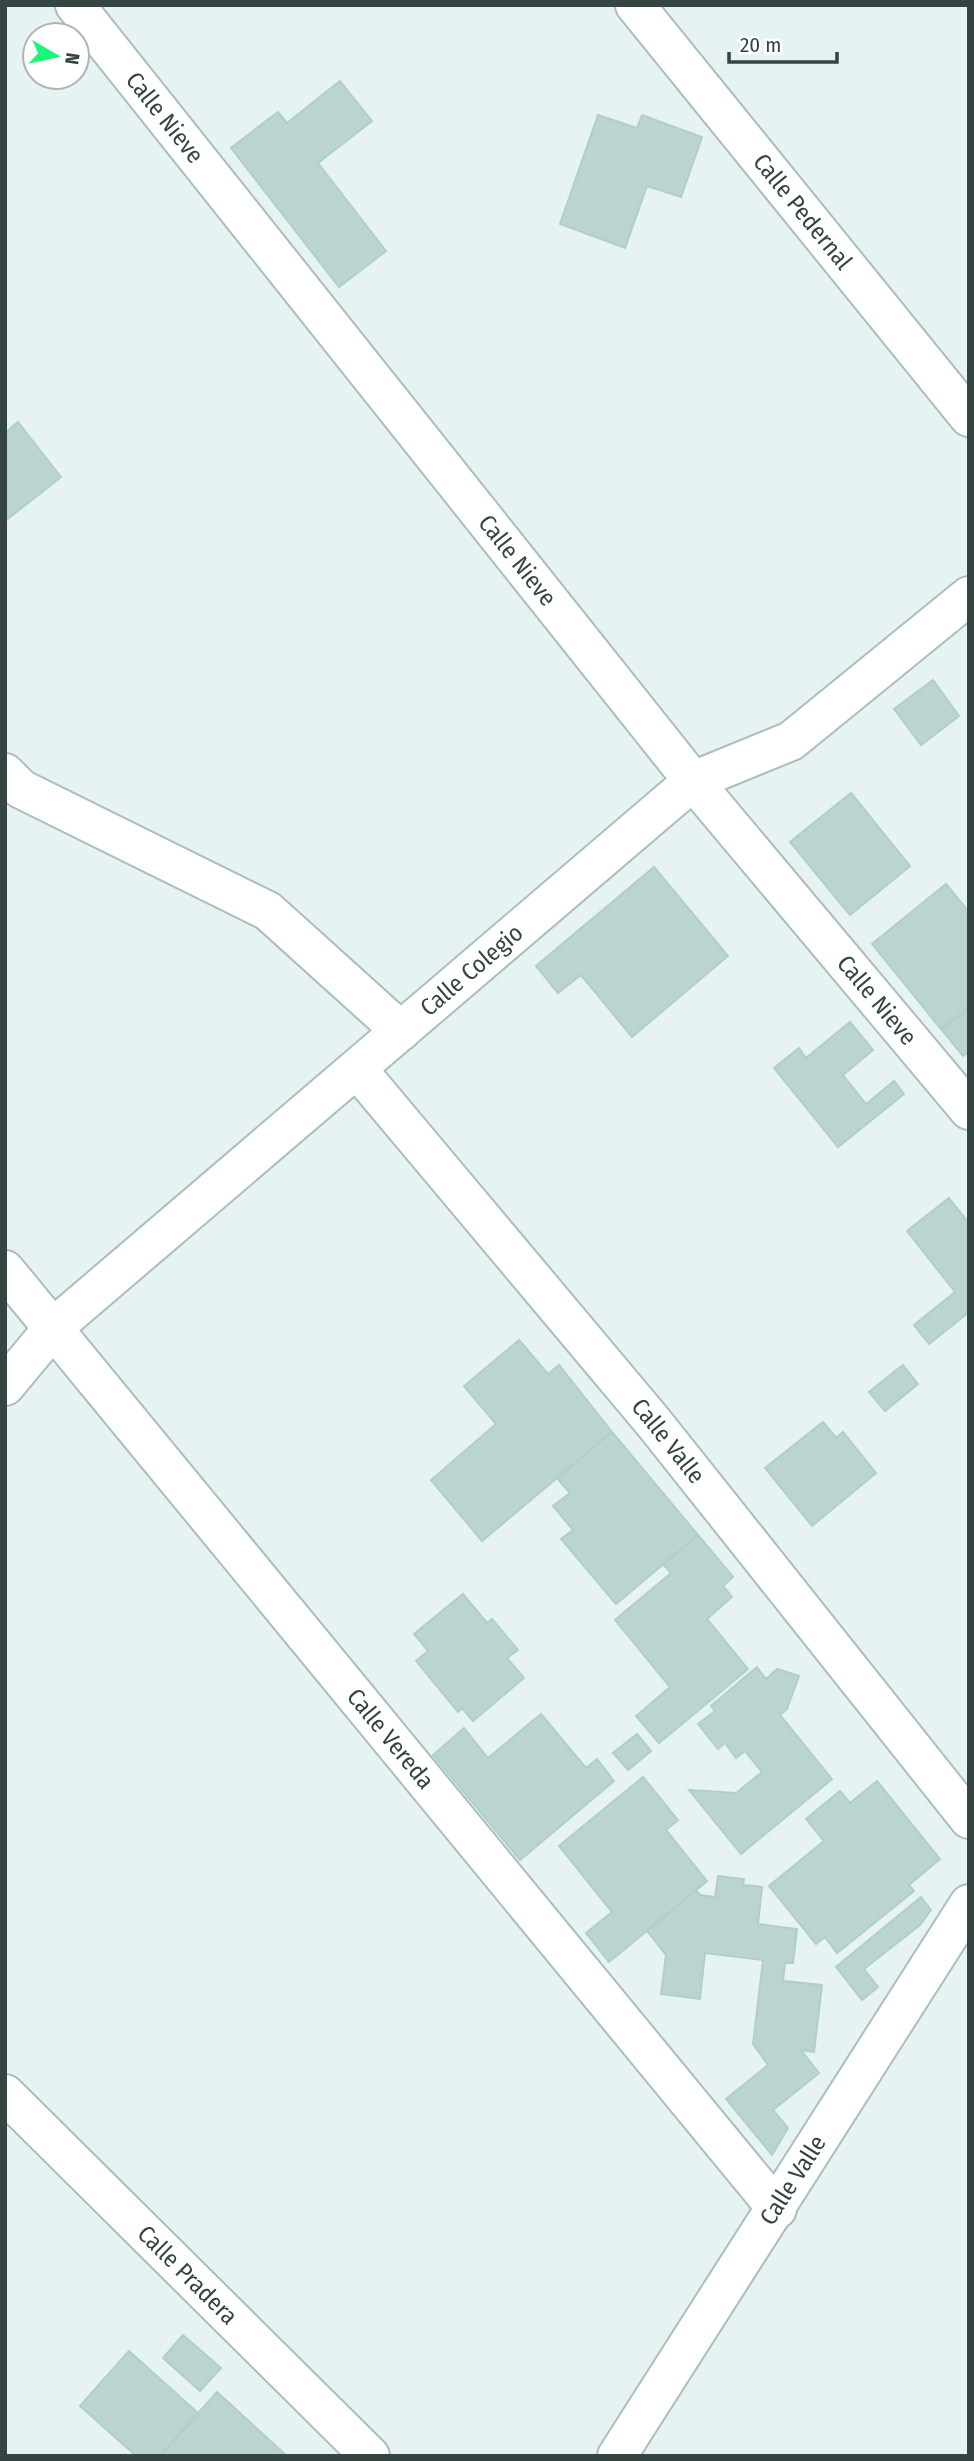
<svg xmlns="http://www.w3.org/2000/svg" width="974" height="2461" font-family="'Fira Sans Condensed',sans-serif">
<rect width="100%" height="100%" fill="#e6f3f2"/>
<path fill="#bcd4d1" stroke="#afcfcb" stroke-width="2" d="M340,81L372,121L318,163L386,251L339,287L231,148L278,112L287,123Z
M598,115L637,128L642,115L702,137L681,197L647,186L625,248L560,224Z
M18,422L61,477L5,521V433Z
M933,680L959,716L921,745L894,709Z
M851,793L910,866L850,915L790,842Z
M654,867L728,956L632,1037L581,975L558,993L536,966Z
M946,884L969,912V1007L941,1029L872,944Z
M969,1007V1052L963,1056L941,1029Z
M850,1022L873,1050L843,1075L866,1104L894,1081L904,1094L838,1147L774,1068L799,1048L806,1058Z
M949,1198L969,1223V1312L929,1344L914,1325L955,1292L907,1231Z
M519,1340L548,1374L559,1365L612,1432L482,1541L431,1480L496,1424L464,1386Z
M903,1365L918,1384L885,1411L869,1392Z
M823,1422L836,1438L843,1432L876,1473L812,1526L765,1468Z
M612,1432L698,1535L616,1604L561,1539L573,1530L553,1506L570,1493L557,1478Z
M698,1535L733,1577L723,1586L732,1597L707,1619L748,1669L659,1743L636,1716L670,1687L615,1620L671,1573L663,1564Z
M463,1594L487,1623L492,1619L518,1650L507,1658L524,1678L473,1721L462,1708L458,1712L416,1661L428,1651L414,1634Z
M757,1667L766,1679L777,1669L799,1676L787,1709L780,1715L832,1779L741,1854L689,1790L736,1793L762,1772L745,1751L736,1758L725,1743L718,1749L698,1724L715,1711L711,1706Z
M541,1714L586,1768L597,1759L614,1781L520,1860L433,1755L464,1728L488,1758Z
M637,1734L651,1751L628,1770L613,1753Z
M643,1777L678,1820L666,1830L707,1881L609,1962L586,1933L612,1912L559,1846Z
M877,1781L940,1859L909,1885L914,1891L837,1953L825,1937L816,1944L769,1886L824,1841L806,1819L840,1791L850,1803Z
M718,1876L744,1879L743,1885L762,1887L758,1924L797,1929L793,1963H785L783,1981L822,1985L814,2052L801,2050L819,2073L773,2110L788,2128L772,2155L726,2099L768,2065L753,2044L763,1960L705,1953L700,1999L661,1994L666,1955L647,1931L696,1890L700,1895L715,1897Z
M921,1897L931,1910L920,1925L864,1969L878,1987L862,2000L836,1967Z
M183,2335L221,2368L200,2391L163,2358Z
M129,2351L198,2413L160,2456H136L80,2406Z
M217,2392L287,2456H160Z"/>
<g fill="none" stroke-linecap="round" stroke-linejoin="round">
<defs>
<g id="minor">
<path id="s1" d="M75,5L693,781L969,1110"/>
<path id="s2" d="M635,5L969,417"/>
<path d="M5,773L21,789L268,911L401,1031"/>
<path id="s3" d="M357,1069L654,1423L969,1819"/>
<path id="s4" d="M5,1270L777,2209"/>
<path id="s5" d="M5,1386L54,1327L693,781L791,741L969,596"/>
<path id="s6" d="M5,2094L370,2456"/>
<path id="s7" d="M617,2456L969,1904"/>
</g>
</defs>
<use href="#minor" stroke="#a9bebd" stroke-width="42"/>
<use href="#minor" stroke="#fff" stroke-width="38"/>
</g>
<g text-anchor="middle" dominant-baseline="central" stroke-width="5" stroke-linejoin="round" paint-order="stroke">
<g font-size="24" fill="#354544" stroke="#fff">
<text stroke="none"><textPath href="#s1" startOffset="144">Calle Nieve</textPath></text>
<text stroke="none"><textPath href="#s2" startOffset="266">Calle Pedernal</textPath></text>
<text stroke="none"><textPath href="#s1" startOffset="710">Calle Nieve</textPath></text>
<text stroke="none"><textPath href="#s5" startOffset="626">Calle Colegio</textPath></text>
<text stroke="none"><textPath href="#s1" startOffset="1278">Calle Nieve</textPath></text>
<text stroke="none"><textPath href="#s3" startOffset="485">Calle Valle</textPath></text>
<text stroke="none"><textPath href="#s4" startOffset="607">Calle Vereda</textPath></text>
<text stroke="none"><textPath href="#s7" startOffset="327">Calle Valle</textPath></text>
<text stroke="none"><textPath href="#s6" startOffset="257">Calle Pradera</textPath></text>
</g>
</g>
<rect width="974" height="2461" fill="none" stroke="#354544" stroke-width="14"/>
<g transform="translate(56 56) rotate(99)"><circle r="33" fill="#ffffff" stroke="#aeb5b4" stroke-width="2"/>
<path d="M0-5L12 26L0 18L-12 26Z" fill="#1af67a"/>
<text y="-10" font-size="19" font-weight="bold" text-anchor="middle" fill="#354544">N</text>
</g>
<path d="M729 52v10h108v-10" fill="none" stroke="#354544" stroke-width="3.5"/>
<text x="740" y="52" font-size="21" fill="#354544" stroke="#ffffff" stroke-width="5" paint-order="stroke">20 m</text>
</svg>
